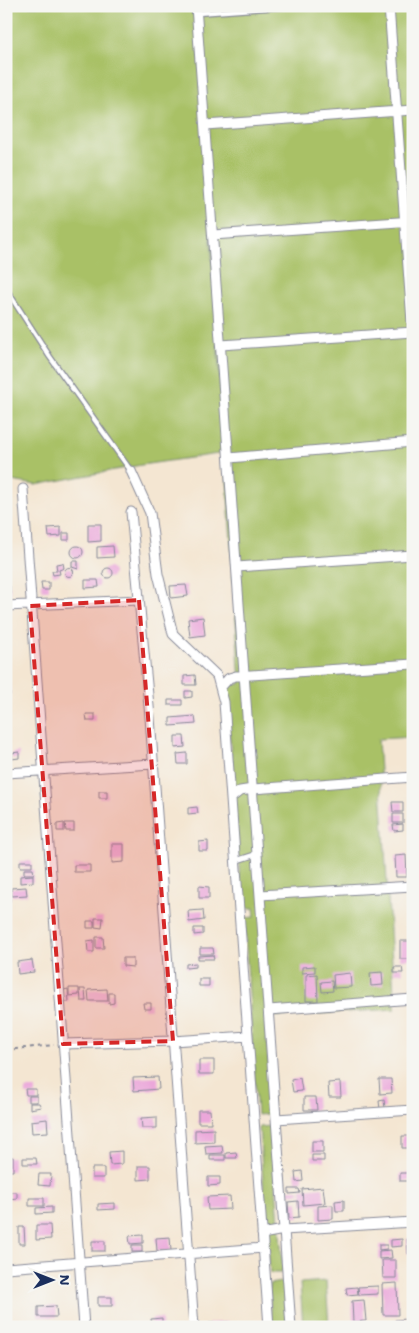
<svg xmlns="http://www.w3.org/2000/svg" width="419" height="1333" font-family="'Shantell Sans',sans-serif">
<rect width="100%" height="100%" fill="#f6f6f2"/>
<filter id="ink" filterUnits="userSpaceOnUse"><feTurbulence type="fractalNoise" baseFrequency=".02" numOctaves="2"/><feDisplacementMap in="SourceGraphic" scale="10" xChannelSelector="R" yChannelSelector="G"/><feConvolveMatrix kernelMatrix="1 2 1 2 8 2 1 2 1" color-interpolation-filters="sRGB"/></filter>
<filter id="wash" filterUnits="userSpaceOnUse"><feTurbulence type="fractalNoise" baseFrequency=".0096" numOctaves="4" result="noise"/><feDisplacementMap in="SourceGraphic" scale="20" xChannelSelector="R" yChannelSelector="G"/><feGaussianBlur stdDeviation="1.12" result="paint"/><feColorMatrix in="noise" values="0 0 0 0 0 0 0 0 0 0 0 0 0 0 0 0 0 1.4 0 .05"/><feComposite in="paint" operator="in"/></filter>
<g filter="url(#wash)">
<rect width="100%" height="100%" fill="#f4e6d2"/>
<path fill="#a9c166" stroke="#627862" d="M6,6H196L224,447L218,454L141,465L36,485L6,480Z
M197,6H413V737L378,739L395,1009L265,1017L272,1114L257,1115L244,918L255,917L254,908H242L226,685L240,684Z
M271,1126L283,1270L281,1273H270L259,1127Z
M326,1281L329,1326L303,1327L300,1283Z
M281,1282L284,1285L287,1327H272L269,1284Z"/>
<g id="blocks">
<path fill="#eba7da" d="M88,524H101V541L88,542Z
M61,527V536L49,537L48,528Z
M63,533H69V540H63Z
M113,546L114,557L97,558V547Z
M71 552a6 6 0 1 1 12 0a6 6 0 1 1-12 0Z
M72,561H78V569L72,567Z
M63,563L64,568L59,570L60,574L53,575L52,571H57L56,564Z
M64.5 572a4.5 4.5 0 1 1 9 0a4.5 4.5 0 1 1-9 0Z
M103 573a5 5 0 1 1 10 0a5 5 0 1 1-10 0Z
M85,580H98L99,587L85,588Z
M41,582H49V590H42Z
M186,585L188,596L171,598L170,586Z
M6,586H10V596L6,597Z
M203,617L205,635L190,637L188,619Z
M195,675L196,685H184V676Z
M6,680H9L10,695H6Z
M185,691H192V697L185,698Z
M168,700H182V705H168Z
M86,714H95V721H87Z
M195,716L196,724L170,726V718Z
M175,736H184L185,747L175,748Z
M19,752V758L12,759V753Z
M187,753V764H178L177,754Z
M99,791H107V798H99Z
M392,802H403V812H393Z
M197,807L198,813L188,814V808Z
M393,814H403V823H393Z
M64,823V831H57V824Z
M65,823H74V831H66Z
M403,824V830L394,831L393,825Z
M208,841V851H199V842Z
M112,844H124V862L112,863Z
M406,855L407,877H396L395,856Z
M20,861H32V867H20Z
M74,865H90V872H74Z
M24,869H33L34,874H24Z
M33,875V882L20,883V876Z
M199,886L209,887V898H199Z
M26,887L27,895L12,896L11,888Z
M6,888H9L10,901H6Z
M203,910L204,920L189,922L188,911Z
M95,918H103L102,928L95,927Z
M87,921H94V928H87Z
M194,928H203V934L194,935Z
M96,937H103L104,948H96Z
M94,940V952H88L87,941Z
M400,941H413V959H400Z
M200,948H213L214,954H200Z
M213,955L214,959H198V956Z
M123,958H133V967L123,966Z
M32,960L34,972L18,974L17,962Z
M196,963V967L186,968V964Z
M315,966V972L302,973V967Z
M394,967H402L403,973H394Z
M382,972L383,985L371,986L370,973Z
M350,973L351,987L334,988L333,975Z
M317,974L318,1001H306V975Z
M199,979H209V986H199Z
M332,981L333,991L322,992L321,982Z
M69,988H79V995L69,996Z
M68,989L69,1002H65L64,990Z
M80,989H85L86,1001H81Z
M107,989L108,1001H89L88,990Z
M109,993H114V1003L109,1004Z
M143,1003H151V1009H144Z
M199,1060H214V1074H199Z
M158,1077L159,1089L134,1091L133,1078Z
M300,1078L302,1091L293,1092L291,1080Z
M379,1079H391L392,1093L380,1094Z
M340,1082L341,1097H329L328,1083Z
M25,1089H36V1095H26Z
M29,1096H37V1102H29Z
M304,1097H316L317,1110H304Z
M384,1100L385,1108L380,1109L379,1101Z
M30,1103H39L41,1107L30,1109Z
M198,1110H210L211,1123H198Z
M157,1117V1128H142L141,1118Z
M47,1119L48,1132L32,1133L31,1121Z
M214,1129V1142L195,1143V1130Z
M402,1136H412V1148H402Z
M312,1141H323V1152H312Z
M222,1145L223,1153L206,1154L205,1146Z
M122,1151V1164L110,1165L109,1152Z
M236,1152L237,1158H226V1153Z
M210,1155H225V1160H210Z
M312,1155H324V1161H312Z
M6,1157H13V1171H6Z
M23,1158H36L37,1164H23Z
M138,1166H150V1179L138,1180Z
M92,1168H104V1178H92Z
M302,1171L303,1181L296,1182L295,1172Z
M400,1173H413V1181H400Z
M39,1174H51L50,1186L38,1185Z
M208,1177H220V1185L208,1186Z
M323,1187L325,1203L303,1205L302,1189Z
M289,1189H299L300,1193L289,1194Z
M10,1192H17V1198L10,1199Z
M230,1196L231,1209L208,1210L207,1197Z
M29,1198H44V1206H29Z
M344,1200V1211H336L335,1201Z
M298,1201L299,1217L289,1218L288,1202Z
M115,1203V1209L98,1210V1204Z
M333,1205V1219L318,1220V1206Z
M52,1207V1213L36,1214V1208Z
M36,1225H50L51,1239L36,1240Z
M19,1227H24L25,1244H19Z
M143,1235V1243L130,1244L129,1236Z
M170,1237L171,1251H157L156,1238Z
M402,1239V1246L391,1247V1240Z
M407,1239H413V1254H408Z
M92,1241H105V1251H92Z
M132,1245H142V1252H132Z
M379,1245H387V1249L379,1250Z
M391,1250L392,1258L379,1259V1251Z
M382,1260H396V1278H383Z
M397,1283L398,1315H383L382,1284Z
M378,1286V1294L359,1295L358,1287Z
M357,1287L358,1294L347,1295L346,1288Z
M98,1297H112V1306H98Z
M364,1300L366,1321L353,1322L352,1301Z
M56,1306L57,1317H38V1307Z
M162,1318V1327H152L151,1319Z
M406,1319L407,1327H395V1320Z
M228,1322V1327H209V1323Z"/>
</g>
</g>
<g filter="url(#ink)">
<use href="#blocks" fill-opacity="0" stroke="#888a98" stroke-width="1"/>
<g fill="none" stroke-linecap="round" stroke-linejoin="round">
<defs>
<path id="service" d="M197,13L294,6
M6,289L50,357L131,471
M235,861L257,854"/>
<path id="minor" d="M196,6L291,1327
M389,6L413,336
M205,125L413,110
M213,235L413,221
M221,345L413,332
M229,458L413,442
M131,471L150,513L158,574L173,634L217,676L224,702L269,1327
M23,489L84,1327
M131,512L150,717L194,1327
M237,567L413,555
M6,606L139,600
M221,687L229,678L236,676L413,664
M6,773L153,764
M231,798L240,791L253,789L413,777
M260,895L413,886
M269,1010L413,999
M63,1044L173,1041L248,1036
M276,1119L413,1110
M262,1234L284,1230L413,1222
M6,1268L263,1248"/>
</defs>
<use href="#service" stroke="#888a98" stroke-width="7"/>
<use href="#minor" stroke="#888a98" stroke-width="11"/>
<path stroke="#888a98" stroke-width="2" stroke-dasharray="4 4" stroke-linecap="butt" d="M6,1050L54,1045"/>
<use href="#service" stroke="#fff" stroke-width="4.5"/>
<use href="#minor" stroke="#fff" stroke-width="9"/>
</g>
</g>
<path fill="#d62828" fill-opacity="0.2" stroke="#d62828" stroke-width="4" stroke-dasharray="10 6" stroke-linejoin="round" d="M139,600L173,1041L63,1044L30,606Z"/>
<rect width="419" height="1333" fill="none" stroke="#f6f6f2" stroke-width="25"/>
<g transform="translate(52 1280) rotate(90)" stroke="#f6f6f2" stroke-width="4" paint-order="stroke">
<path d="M0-4L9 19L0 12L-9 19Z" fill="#1b2f5e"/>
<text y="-8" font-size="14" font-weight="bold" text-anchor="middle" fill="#1b2f5e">N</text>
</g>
</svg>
